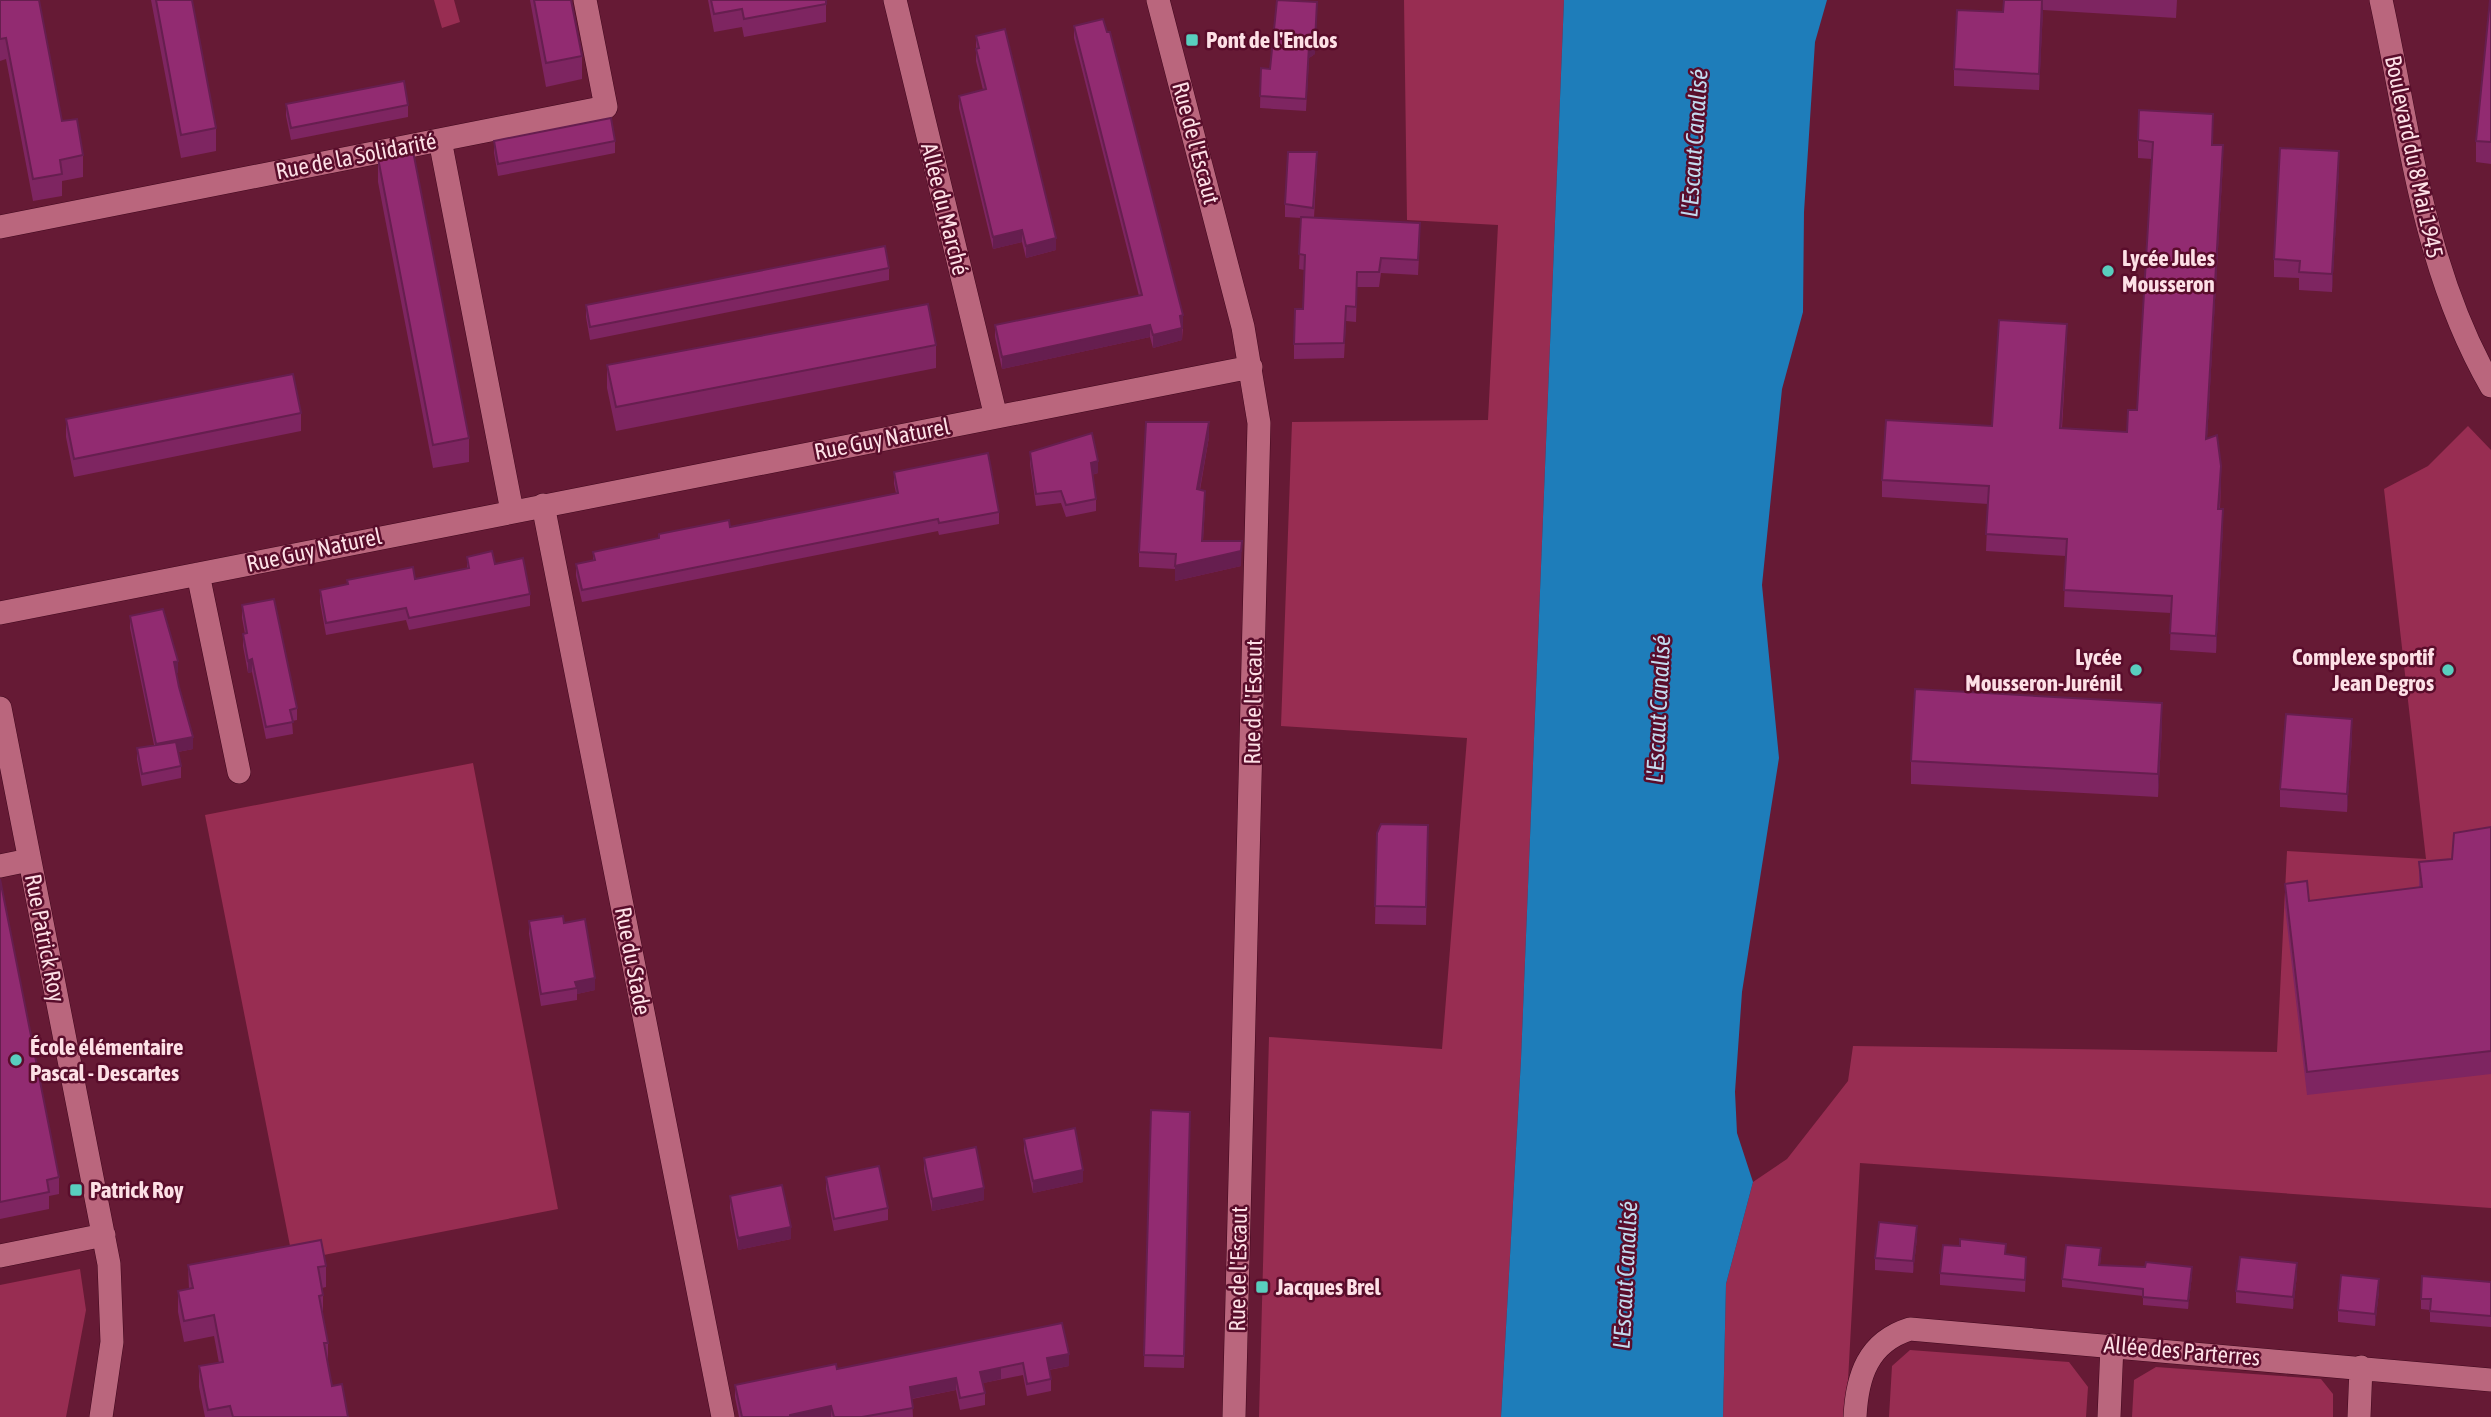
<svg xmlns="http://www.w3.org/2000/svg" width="2491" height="1417" font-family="'Asap Condensed',sans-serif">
<rect width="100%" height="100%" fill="#661a35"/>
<path fill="#982d52" d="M434,0H454L460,22L442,28Z
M1404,0H1564L1521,1059L1501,1417H1259L1269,1037L1442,1049L1467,738L1281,726L1292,422L1488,420L1498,225L1407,220Z
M2468,426L2491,450V1208L1860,1163L1846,1417H1723L1726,1284L1753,1182L1787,1159L1848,1081L1853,1046L2277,1052L2287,851L2426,859L2384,489L2428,466Z
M473,763L558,1209L293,1261L205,815Z
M80,1269L86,1310L66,1417H0V1285Z
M1910,1350L2069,1362L2088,1387L2086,1417H1889L1892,1366Z
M2156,1367L2321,1379L2333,1394V1417H2132L2134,1380Z"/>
<path fill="#1e7dba" d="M1564,0H1827L1815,42L1804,212L1803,312L1782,389L1762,585L1779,758L1742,992L1735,1092L1737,1133L1753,1182L1726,1284L1723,1417H1501L1521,1059Z"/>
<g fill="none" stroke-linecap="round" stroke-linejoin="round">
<defs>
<path id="minor" d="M895,0L996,417
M1158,0L1243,327L1259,423L1234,1417
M2381,0C2410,132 2422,266 2491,386
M440,140L512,511
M0,227L606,107L585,0
M543,505L723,1417
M198,574L239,772
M0,613L1251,367
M0,708L109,1264L112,1342L101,1417
M0,866L29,860
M0,1256L104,1235
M1855,1417C1857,1376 1868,1342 1910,1329L2491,1380
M2109,1417L2112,1345
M2359,1417L2361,1367"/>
</defs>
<use href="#minor" stroke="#41081e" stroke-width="24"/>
<use href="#minor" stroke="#ba667d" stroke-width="23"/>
</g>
<path fill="#7e2561" d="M0,0L62,121L83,155V177L62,181V196L33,201L6,59L0,61Z
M151,0H192L216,128V151L181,158Z
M530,0H571L582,56V79L546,87Z
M708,0H826V22L744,37L742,27L714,32Z
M2004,0H2177L2176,18L2043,10L2039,90L1954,86V69L2003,12Z
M2491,0V164L2476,162V141Z
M1074,26L1183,327L1182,340L1153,348L1150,337L1002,369L995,337V325L1139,296L1074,38Z
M976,36L1056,250L1026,258L1022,242L993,249L959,108V96L983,90L976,61Z
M1315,54L1309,58L1306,111L1260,108L1261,68L1270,69Z
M286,104L408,105V117L291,140L286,116Z
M2213,132V145L2223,163L2207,439L2221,484L2220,509L2223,527L2216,653L2170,650L2171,613L2064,607L2066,556L1986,551L1988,504L1882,497V480L1992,426L2067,342L2062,428L2127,432L2137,410L2152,159L2138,158V140Z
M494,141H615V153L498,176L494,153Z
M378,158L469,438V462L433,468L378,182Z
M1317,164L1314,218L1420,238L1418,275L1381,273L1379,287H1357L1356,322L1346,321L1344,358L1294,359V344L1303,309L1304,270L1299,269L1301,218L1285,217V204Z
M2339,169L2332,292L2299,290V278L2274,277V259Z
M889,268V280L590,340L586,317V305Z
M936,345V368L616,431L607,388V365Z
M301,413V431L74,477L66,437V419Z
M1209,437L1200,490L1205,506L1203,541L1241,566L1175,581V569L1139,567V552Z
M1030,452L1098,473L1092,475L1096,499V511L1066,517L1061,503L1036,506L1030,464Z
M894,472L999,512V524L939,535L938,531L582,602L576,576V564L593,561V552L659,538V534L730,527L896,493L894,484Z
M467,557L495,564L530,594V606L409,630L406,620L326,635L320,602V590L347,584V580L415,579L467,569Z
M242,605L297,708V720L292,721L293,734L266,739L252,672L248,673L243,646V634H245L242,618Z
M130,616L178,673H176L193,749L178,752L181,766V778L142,786L137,759V748L154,745L130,628Z
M2162,727L2158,797L1911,784V761Z
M2352,737L2347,812L2280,807V789Z
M2490,817L2491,1074L2307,1095L2285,907V884L2309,901L2419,888V862L2452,859L2490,827Z
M1428,825L1426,925L1375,924L1377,833Z
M0,879L59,1177V1194L49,1196V1209L0,1219Z
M529,921L595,990L577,994V1000L541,1006L529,934Z
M1151,1110L1190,1112L1184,1368L1144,1367Z
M1024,1139L1083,1182L1033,1193L1024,1151Z
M924,1158L984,1200L932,1211L924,1170Z
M826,1177L888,1208V1220L834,1231L826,1189Z
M730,1196L791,1239L738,1250L730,1208Z
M1917,1238L1913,1273L1875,1270V1258Z
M2006,1254L2026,1269L2025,1292L1940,1285V1273Z
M2101,1255L2100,1265L2192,1275L2188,1309L2143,1305V1296L2062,1287V1279Z
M188,1265L326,1266V1287L322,1288L323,1295V1316L328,1343V1363L332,1386L348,1417H205L199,1387V1366L219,1363L214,1336L184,1342L178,1312V1291L189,1289Z
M2297,1275L2293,1309L2236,1303V1291Z
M2491,1282V1327L2430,1322V1310L2421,1309V1299Z
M2379,1291L2375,1326L2338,1322V1310Z
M1062,1323L1069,1366L1049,1370L1051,1379V1391L1027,1396L1023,1375L983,1383L985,1393V1405L960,1410L956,1390L912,1399L913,1417H739L735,1397V1385L837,1369Z"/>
<path fill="#661e4f" d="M2042,0L2043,10L2039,90V74Z
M1317,14L1315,54L1309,58L1306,111L1309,46Z
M2223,145V163L2206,456V439Z
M2339,151V169L2332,292V274Z
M1022,230V242L993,249V237Z
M1056,238V250L1026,258V246Z
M1183,315V327L1180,328V316Z
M2067,324V342L2060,445V428Z
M1150,325V337L1002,369V357Z
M1182,328V340L1153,348V335Z
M1209,422V437L1197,504V489Z
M1098,461V473L1091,475V463Z
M2221,466V484L2218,527V509Z
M2223,509V527L2216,653V636Z
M1242,541L1241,566L1175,581V566Z
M252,659V672L248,673V661Z
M178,661V673L174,674V662Z
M2162,703V727L2158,797V774Z
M2352,719V737L2347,812V794Z
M193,737V749L156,756V744Z
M595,978V990L577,994V988L575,982Z
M1083,1170V1182L1033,1193V1181Z
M984,1188V1200L932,1211V1199Z
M1917,1226V1238L1913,1273V1261Z
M791,1227V1239L738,1250V1238Z
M2297,1263V1275L2293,1309V1297Z
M2192,1267V1275L2188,1309V1301Z
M2379,1279V1291L2375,1326V1314Z
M1069,1354V1366L1047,1370V1358Z
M1001,1367V1379L980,1384V1372Z
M956,1378V1390L910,1399V1387Z
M831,1406V1417H790V1415Z"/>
<path fill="#922b71" stroke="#661e4f" stroke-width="2" d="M0,0H39L62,121L77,119L83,155L60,160L62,174L33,179L6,38L0,39Z
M156,0H192L216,128L181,135Z
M534,0H571L582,56L546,63Z
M711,0H826V4L744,19L742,9L714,14Z
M1277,0L1317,2L1315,42L1309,46L1306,99L1260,96L1261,68L1270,69Z
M2004,0H2042L2039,74L1954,69L1957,10L2003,12Z
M2490,0H2491V142L2476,141Z
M1103,19L1107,32H1110L1183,315L1180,316L1182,328L1153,335L1150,325L1002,357L995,325L1142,295L1074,26Z
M1005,29L1056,238L1026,246L1022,230L993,237L959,96L986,89L976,49L979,48L976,36Z
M404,81L408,105L291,128L286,104Z
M2139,110L2213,114L2212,145H2223L2206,439L2217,435L2221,466L2218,509H2223L2216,636L2170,633L2172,596L2064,590L2067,539L1986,534L1989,486L1882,480L1886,420L1992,426L1999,320L2067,324L2060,428L2127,432L2128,410H2137L2153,142L2138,140Z
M611,118L615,141L498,164L494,141Z
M2280,148L2339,151L2332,274L2299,272L2300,261L2274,259Z
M413,151L469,438L433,445L378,158Z
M1288,152H1317L1313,208L1285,204Z
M1301,217L1420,223L1418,260L1381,258L1379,272H1357L1356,307L1346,306L1344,343L1294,344L1295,309H1303L1305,255L1299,254Z
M885,246L889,268L590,327L586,305Z
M928,304L936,345L616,407L607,365Z
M293,374L301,413L74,459L66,419Z
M1146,422H1209L1197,489L1205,491L1202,541H1242L1241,551L1175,566L1176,554L1139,552Z
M1092,433L1098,461L1091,463L1096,499L1066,505L1061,491L1036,494L1030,452Z
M988,453L999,512L939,523L938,519L582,590L576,564L595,560L593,552L659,538V534L729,520L730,527L898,493L894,472Z
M492,551L495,564L523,558L530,594L409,618L406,608L326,623L320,590L348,584L347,580L413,567L415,579L469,568L467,557Z
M274,599L297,708L290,710L293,722L266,727L252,659L248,661L243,634L247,633L242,605Z
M163,609L178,661L174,662L179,687L193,737L156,744L130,616Z
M1915,689L2162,703L2158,774L1911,761Z
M2286,714L2352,719L2347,794L2280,789Z
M176,742L181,766L142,774L137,748Z
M1381,824L1428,825L1426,907L1375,906L1377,833Z
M2491,827V1051L2307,1072L2285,884L2307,881L2309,901L2422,887L2419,862L2452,859L2454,833Z
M0,879L59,1177L47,1180L49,1192L0,1202Z
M563,916L564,923L585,919L595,978L575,982L577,988L541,994L529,921Z
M1151,1110L1190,1112L1184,1356L1144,1355Z
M1075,1128L1083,1170L1033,1181L1024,1139Z
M976,1147L984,1188L932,1199L924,1158Z
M879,1166L888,1208L834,1219L826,1177Z
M782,1185L791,1227L738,1238L730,1196Z
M1879,1222L1917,1226L1913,1261L1875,1258Z
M1960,1239L2006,1244L2005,1254L2026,1257L2025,1280L1940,1273L1943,1245L1960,1246Z
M321,1240L326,1266L318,1267L323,1295L319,1296L328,1343H324L332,1386L342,1384L348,1417H233L230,1406L208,1410L199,1366L223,1362L214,1315L184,1321L178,1291L193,1288L188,1265Z
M2066,1245L2101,1248L2099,1265L2145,1267L2146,1262L2192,1267L2188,1301L2143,1297V1289L2062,1279Z
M2240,1257L2297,1263L2293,1297L2236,1291Z
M2341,1275L2379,1279L2375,1314L2338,1310Z
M2422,1276L2491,1282V1316L2430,1311L2431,1299H2421Z
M1062,1323L1069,1354L1047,1358L1051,1379L1027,1384L1023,1363L980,1372L985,1393L960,1398L956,1378L910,1387L913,1408L862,1417H834L831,1406L790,1415V1417H742L735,1385L836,1364L837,1369Z"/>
<g fill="#59cebe" stroke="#590d2b" stroke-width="2.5">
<rect x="1185" y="33" width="14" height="14" rx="3.5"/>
<circle cx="2108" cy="271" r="7"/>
<circle cx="2136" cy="670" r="7"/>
<circle cx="2448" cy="670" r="7"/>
<circle cx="16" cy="1060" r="7"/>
<rect x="69" y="1183" width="14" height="14" rx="3.5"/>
<rect x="1255" y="1280" width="14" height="14" rx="3.5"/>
</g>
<g text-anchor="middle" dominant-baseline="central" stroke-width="5" stroke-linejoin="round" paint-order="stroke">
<g font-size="23" font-weight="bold" fill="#fde0e6" stroke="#590d2b" text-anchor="start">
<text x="1206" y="40">Pont de l'Enclos</text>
<text x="2122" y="258">Lycée Jules<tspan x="2122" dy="26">Mousseron</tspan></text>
<text x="2122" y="657" text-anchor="end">Lycée<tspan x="2122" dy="26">Mousseron-Jurénil</tspan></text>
<text x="2434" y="657" text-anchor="end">Complexe sportif<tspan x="2434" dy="26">Jean Degros</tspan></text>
<text x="30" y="1047">École élémentaire<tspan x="30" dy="26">Pascal - Descartes</tspan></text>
<text x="90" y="1190">Patrick Roy</text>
<text x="1276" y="1287">Jacques Brel</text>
</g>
<g font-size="23" fill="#fde0e6" stroke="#590d2b">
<text transform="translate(1196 143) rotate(75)">Rue de l'Escaut</text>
<text transform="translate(356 156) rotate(-11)">Rue de la Solidarité</text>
<text transform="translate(2414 157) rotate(78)">Boulevard du 8 Mai 1945</text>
<text transform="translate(945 209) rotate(76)">Allée du Marché</text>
<text transform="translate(882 439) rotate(-11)">Rue Guy Naturel</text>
<text transform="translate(314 550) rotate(-12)">Rue Guy Naturel</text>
<text transform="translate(1253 702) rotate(-89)">Rue de l'Escaut</text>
<text transform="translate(45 938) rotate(79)">Rue Patrick Roy</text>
<text transform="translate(633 961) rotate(79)">Rue du Stade</text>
<text transform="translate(1238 1269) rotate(-89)">Rue de l'Escaut</text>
<text transform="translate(2182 1351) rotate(5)">Allée des Parterres</text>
</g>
<g font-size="24" font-style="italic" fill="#c3dbef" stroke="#590d2b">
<text transform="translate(1694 143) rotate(-86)">L'Escaut Canalisé</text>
<text transform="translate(1658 709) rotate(-87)">L'Escaut Canalisé</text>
<text transform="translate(1625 1275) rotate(-87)">L'Escaut Canalisé</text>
</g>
</g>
</svg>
